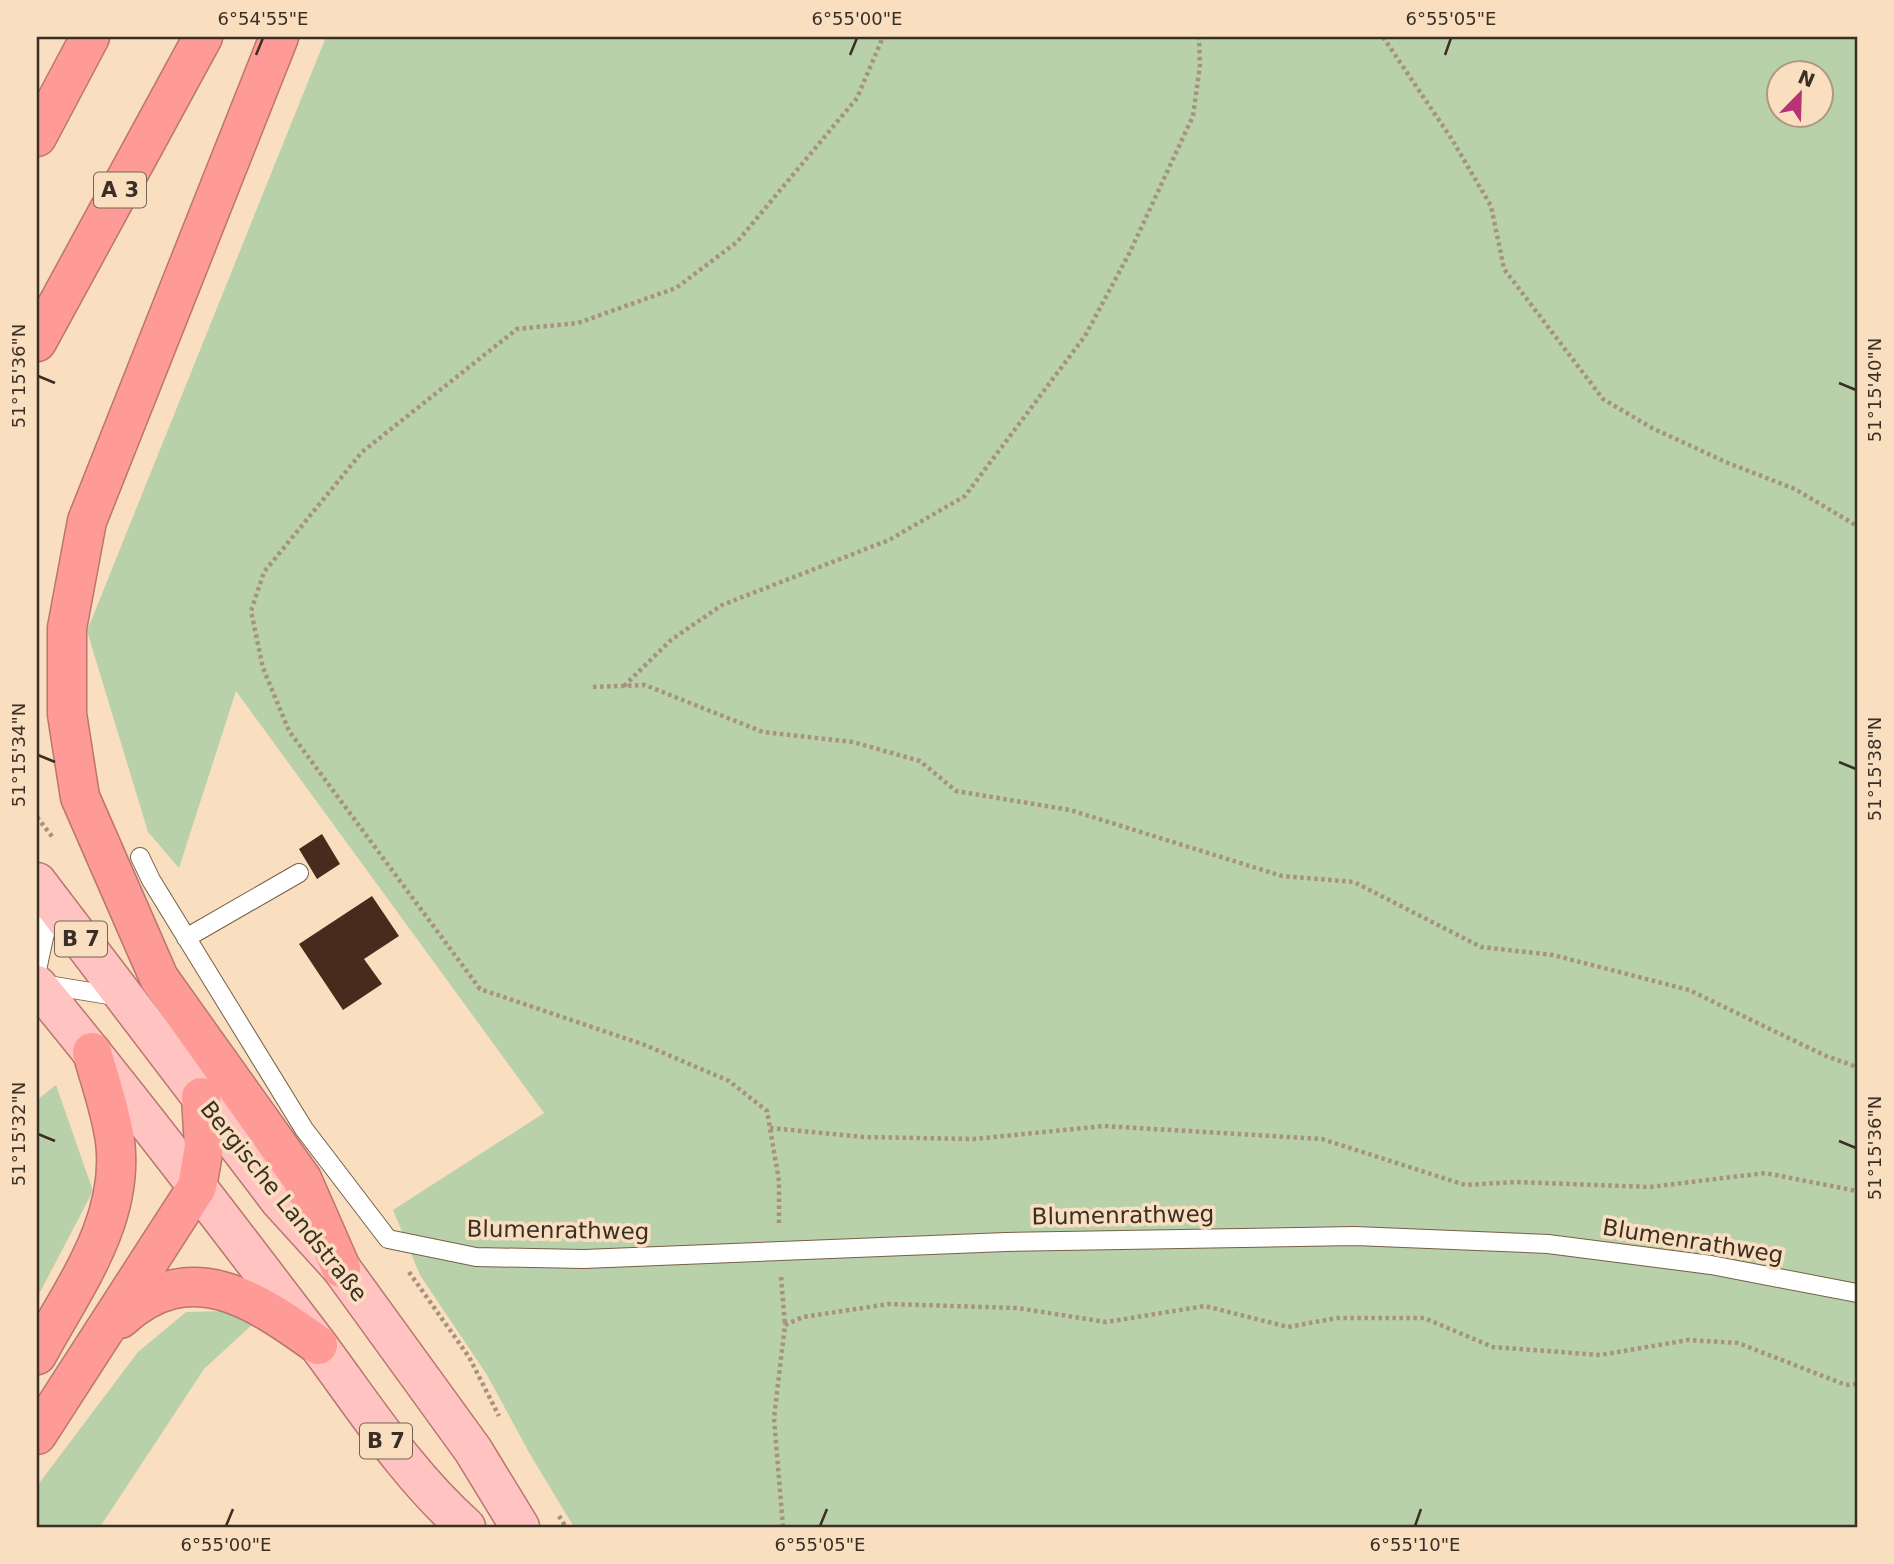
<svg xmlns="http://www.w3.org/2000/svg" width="1894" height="1564" font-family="'DejaVu Sans',sans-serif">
<rect width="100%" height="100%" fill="#f9dec0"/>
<path fill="#b8d1ab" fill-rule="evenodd" d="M326,37H1857V1527H574L531,1456L487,1375L420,1275L393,1210L544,1113L236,691L179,868L148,832L87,631ZM1778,74H1820V116H1778Z
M56,1085L93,1191L37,1298V1100Z
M224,1311L254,1323L204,1369L100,1527H37V1486L138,1352L186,1312Z"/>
<path fill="#482b1c" d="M322,834L340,864L317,879L299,849Z
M372,896L399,936L364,959L382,984L343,1010L299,944Z"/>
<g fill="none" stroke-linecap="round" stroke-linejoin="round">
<defs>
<path id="service" d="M140,857L151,880L304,1129L388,1239L476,1257L584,1259L1006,1242L1355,1236L1548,1244L1711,1265L1857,1293
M186,938L299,873
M37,970L51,905
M42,984L121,997"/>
<path id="primary" d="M37,882L280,1201L341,1268L473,1450L520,1527
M37,985C131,1099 220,1216 309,1333C360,1400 403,1471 466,1527"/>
<path id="motorway" d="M279,37L87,521L67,628V714L80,797L159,978L302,1179L341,1268
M37,137L90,37
M37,342L203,37
M120,1319C190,1255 254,1299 318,1345
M37,1355C73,1288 125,1221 115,1141C111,1111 100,1081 92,1052
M37,1435L197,1187L204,1147L201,1097"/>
</defs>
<use href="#service" stroke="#775f45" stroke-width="20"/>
<use href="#primary" stroke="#ba756f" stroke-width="41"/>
<use href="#motorway" stroke="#ba756f" stroke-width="41"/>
<path stroke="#a7937d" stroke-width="4.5" stroke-dasharray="3.5 3.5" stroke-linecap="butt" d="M1383,37L1451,138L1491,206L1504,269L1603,399L1652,428L1728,463L1795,489L1857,526
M624,686L671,640L722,605L889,540L965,496L1085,336L1130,252L1193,116L1200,65L1199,37
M593,687L645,685L763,732L853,742L920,761L956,791L1070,810L1282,876L1354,882L1481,947L1553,955L1689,990L1826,1056L1857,1067
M37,817L54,839
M770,1128L864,1137L974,1139L1104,1126L1322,1139L1465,1185L1516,1182L1650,1187L1765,1173L1857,1191
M779,1223V1181L767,1111L729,1081L645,1045L480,989L289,731L263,668L251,611L264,572L362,452L517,329L578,323L676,288L737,242L857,98L883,37
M409,1272L469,1357L499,1416
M781,1277L785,1325
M559,1516L566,1527
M783,1527L774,1418L785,1325L803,1317L889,1304L1017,1308L1106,1322L1205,1306L1288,1327L1337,1318H1424L1493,1347L1600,1355L1688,1340L1738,1343L1846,1385L1857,1384"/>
<use href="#service" stroke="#fff" stroke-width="18"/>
<use href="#primary" stroke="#ffc3c1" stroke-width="38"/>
<use href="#motorway" stroke="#ff9b97" stroke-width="38"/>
</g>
<path fill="none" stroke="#3a2f24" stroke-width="2.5" d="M256,55L263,38M850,55L857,38M1445,55L1451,38M38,376L55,383M1839,383L1856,390M38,755L55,762M1839,762L1856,769M38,1134L55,1141M1839,1141L1856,1148M226,1526L233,1509M820,1526L827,1509M1415,1526L1421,1509"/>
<g text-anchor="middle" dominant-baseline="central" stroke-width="7" stroke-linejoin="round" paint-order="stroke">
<g fill="#f9dec0" stroke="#736453" stroke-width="2">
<rect x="94" y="172.5" width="52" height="35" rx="5"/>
<rect x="55" y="921.5" width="52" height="35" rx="5"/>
<rect x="360" y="1423.5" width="52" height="35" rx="5"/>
</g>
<g font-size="21" font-weight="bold" fill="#3a2f24">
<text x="120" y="190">A 3</text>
<text x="81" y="939">B 7</text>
<text x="386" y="1441">B 7</text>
</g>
<g font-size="23" fill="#3a2f24" stroke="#f9dec0">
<text transform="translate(284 1201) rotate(51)">Bergische Landstraße</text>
<text transform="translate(1123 1215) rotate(-1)">Blumenrathweg</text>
<text transform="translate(558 1230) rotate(1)">Blumenrathweg</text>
<text transform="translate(1693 1241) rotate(9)">Blumenrathweg</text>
</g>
</g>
<rect width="1894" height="1564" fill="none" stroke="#f9dec0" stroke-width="77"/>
<g transform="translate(1800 94) rotate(23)"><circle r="33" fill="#f9dec0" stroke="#ad9882" stroke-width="2"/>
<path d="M0-5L12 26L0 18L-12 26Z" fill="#b83274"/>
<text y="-10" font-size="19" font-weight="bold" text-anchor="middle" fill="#3a2f24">N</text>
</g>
<rect x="38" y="38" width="1818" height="1488" fill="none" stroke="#3a2f24" stroke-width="2.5"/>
<g font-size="18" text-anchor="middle" fill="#3a2f24">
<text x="263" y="25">6°54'55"E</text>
<text x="857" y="25">6°55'00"E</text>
<text x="1451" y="25">6°55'05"E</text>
<text transform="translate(19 376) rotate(-90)" y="6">51°15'36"N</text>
<text transform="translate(1875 390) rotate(-90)" y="6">51°15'40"N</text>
<text transform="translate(19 755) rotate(-90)" y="6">51°15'34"N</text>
<text transform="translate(1875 769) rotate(-90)" y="6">51°15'38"N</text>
<text transform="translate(19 1134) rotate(-90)" y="6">51°15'32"N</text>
<text transform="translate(1875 1148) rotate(-90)" y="6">51°15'36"N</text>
<text x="226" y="1551">6°55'00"E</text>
<text x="820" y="1551">6°55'05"E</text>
<text x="1415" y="1551">6°55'10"E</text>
</g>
</svg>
